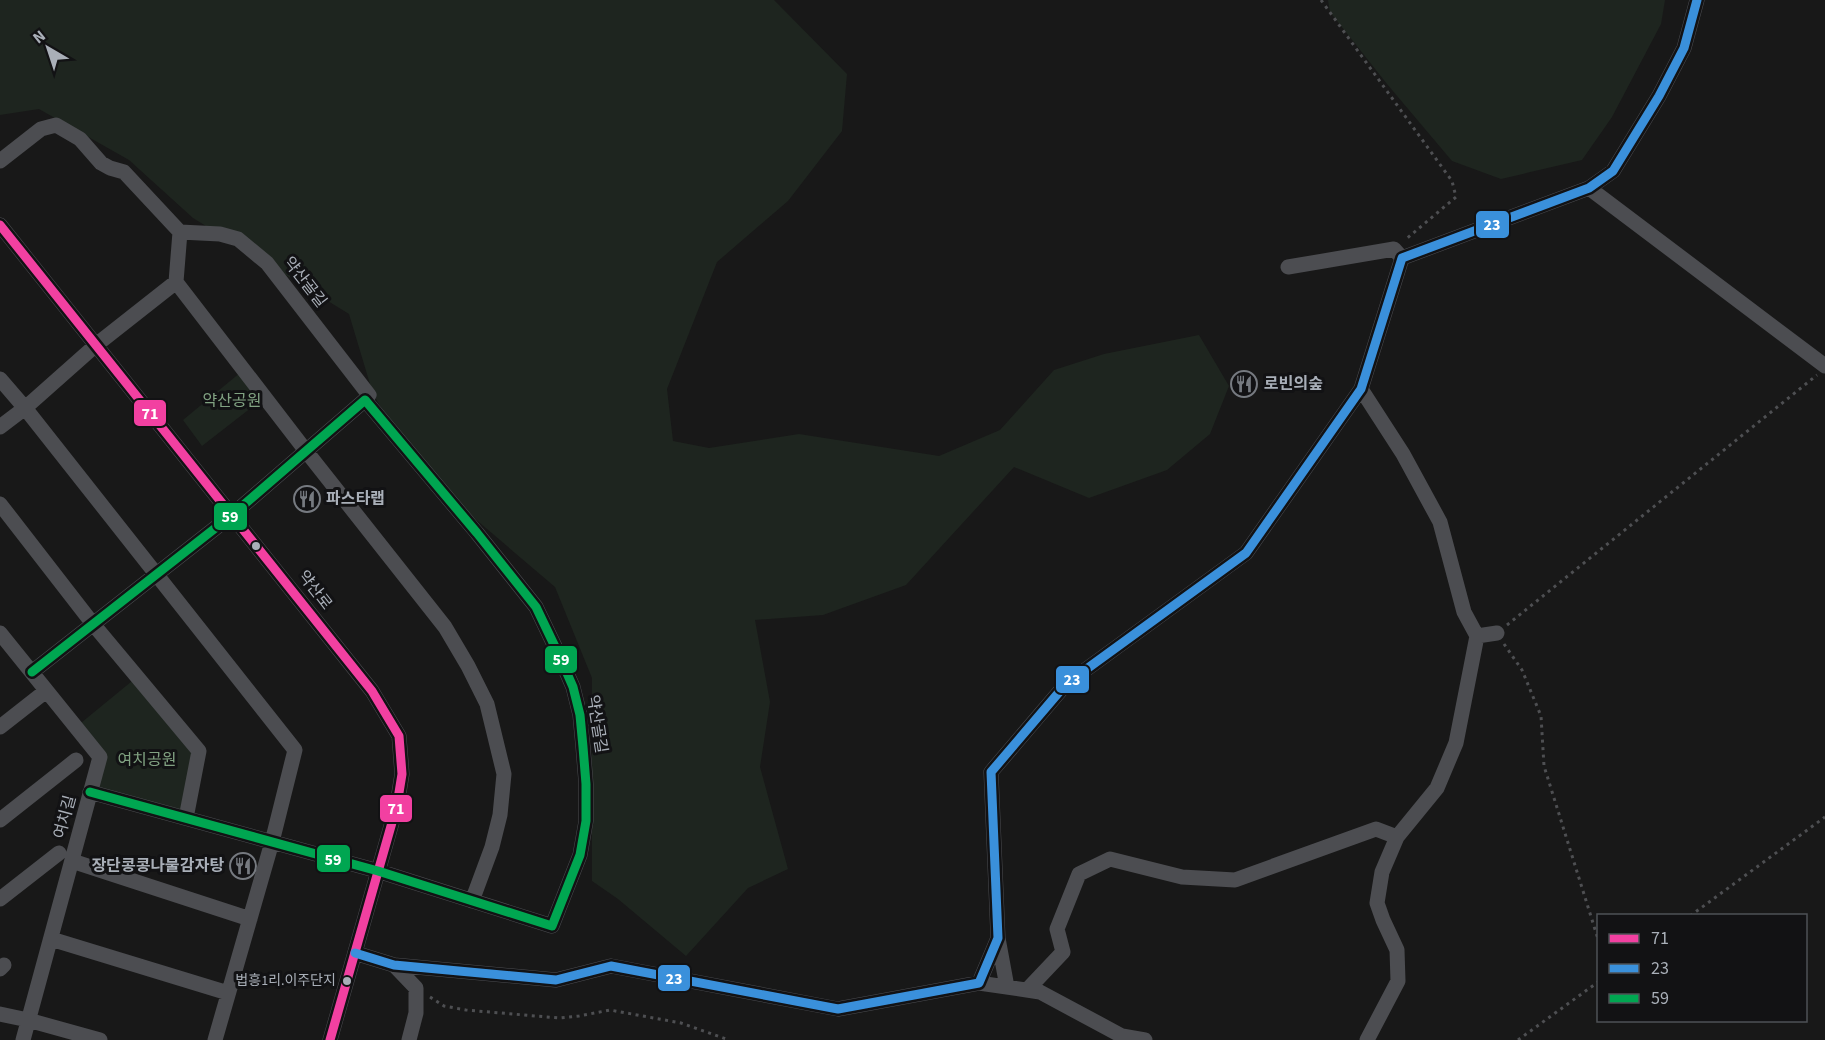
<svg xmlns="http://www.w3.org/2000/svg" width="1825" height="1040" font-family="'Source Sans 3','Noto Sans KR',sans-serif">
<rect width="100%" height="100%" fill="#181818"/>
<path fill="#1e251f" d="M0,0H774L847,74L842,131L788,201L717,262L667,389L673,441L709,448L799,434L939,456L1000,430L1054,370L1104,354L1199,335L1229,386L1210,434L1167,470L1089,498L1014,467L906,585L823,615L755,620L770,702L760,767L788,869L748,888L686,956L618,899L592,881V678L555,587L419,471L373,394L349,314L193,218L129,160L39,109L0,115Z
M1328,0H1665L1661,24L1612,117L1582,160L1501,179L1452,161L1387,84L1330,12Z
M241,372L261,400L202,446L183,420Z
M137,677L199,751L186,818L90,792L100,757L76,727Z"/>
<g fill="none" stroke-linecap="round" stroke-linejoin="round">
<path stroke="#4e4f52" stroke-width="3" stroke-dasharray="3 4.5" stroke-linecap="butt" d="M1321,0L1452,181L1456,197L1405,240
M1507,625L1817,375
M1504,644L1522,670L1541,716L1544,766L1598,939
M1690,916L1825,817
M430,997L444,1006L466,1010L559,1018L579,1016L610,1010L681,1023L729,1040
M1518,1040L1598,982"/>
<path stroke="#4c4d51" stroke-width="15" d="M0,161L41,129L56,125L80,139L101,163L110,168L124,172L180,232L220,234L238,239L267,263L369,395L365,400
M1589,188L1825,366
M0,225L372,691L399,736L402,774L397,805L330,1040
M180,232L176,282L306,451L445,627L468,666L487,704L504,774L500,815L492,847L472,901
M1288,267L1394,249L1402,258
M0,379L25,408L295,750L272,842L215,1040
M1361,389L1403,454L1440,522L1464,612L1477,636L1456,743L1437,788L1397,837L1382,872L1377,903L1383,920L1397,950L1398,981L1367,1040
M0,427L25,408L96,345L176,282
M0,504L93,624L199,751L186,818
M0,633L100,757L23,1040
M1477,636L1497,633
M32,672L232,515L365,400L477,533L536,607L559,655L573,687L580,715L583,747L586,784V821L580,855L552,926L378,871L90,792
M0,727L46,691
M0,820L76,760
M72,861L250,919
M0,899L59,853
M998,938L1007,987
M51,939L228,993
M355,953L394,965L556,980L611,966L838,1009L979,983L998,938L991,772L1066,684L1246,553L1361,389L1402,258L1589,188L1613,171L1659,96L1684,48L1697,0
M394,965L416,988V1013L409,1040
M0,969L4,965
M979,983L1040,992L1122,1036L1145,1040
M1027,990L1063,952L1057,929L1079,874L1110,859L1182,877L1235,880L1376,829L1397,837
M0,1014L28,1020L100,1040"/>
<defs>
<path id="bus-1" d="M0,225L372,691L399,736L402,774L397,805L330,1040"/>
<path id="bus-2" d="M355,953L394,965L556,980L611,966L838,1009L979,983L998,938L991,772L1066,684L1246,553L1361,389L1402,258L1589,188L1613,171L1659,96L1684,48L1697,0"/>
<path id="bus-3" d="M32,672L232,515L365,400L477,533L536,607L559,655L573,687L580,715L583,747L586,784V821L580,855L552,926L378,871L90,792"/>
</defs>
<use href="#bus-1" stroke="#121214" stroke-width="14"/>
<use href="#bus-2" stroke="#121214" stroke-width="14"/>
<use href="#bus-3" stroke="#121214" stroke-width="14"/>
<use href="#bus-1" stroke="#f240a1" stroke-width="9"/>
<use href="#bus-2" stroke="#3a90db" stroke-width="9"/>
<use href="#bus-3" stroke="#00a651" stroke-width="9"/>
</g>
<defs>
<symbol id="restaurant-ring" viewBox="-11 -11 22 22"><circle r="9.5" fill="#121214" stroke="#767a80" stroke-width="1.5"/><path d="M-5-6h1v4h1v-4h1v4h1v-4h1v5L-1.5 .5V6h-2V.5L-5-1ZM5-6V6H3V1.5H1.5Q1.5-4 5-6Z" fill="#767a80"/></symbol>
</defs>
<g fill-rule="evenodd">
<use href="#restaurant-ring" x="1229" y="369" width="30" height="30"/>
<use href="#restaurant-ring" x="292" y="484" width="30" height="30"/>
<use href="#restaurant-ring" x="228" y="851" width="30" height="30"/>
</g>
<g fill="#a9afb8" stroke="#121214" stroke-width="2">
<circle cx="256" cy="546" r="5"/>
<circle cx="347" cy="981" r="5"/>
</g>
<g text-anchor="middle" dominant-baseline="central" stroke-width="6" stroke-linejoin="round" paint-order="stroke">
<g font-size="14" fill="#a9afb8" stroke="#121214" text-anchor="end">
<text x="336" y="981">법흥1리.이주단지</text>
</g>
<g font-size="16" fill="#a9afb8" stroke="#121214">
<text transform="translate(305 282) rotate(52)">약산골길</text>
<text transform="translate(315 590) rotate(52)">약산로</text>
<text transform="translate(597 724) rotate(81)">약산골길</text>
<text transform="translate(65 817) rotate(-75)">여치길</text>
</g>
<g font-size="16" font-weight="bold" fill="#a9afb8" stroke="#121214" text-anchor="start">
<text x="1264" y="384">로빈의숲</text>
<text x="326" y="499">파스타랩</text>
<text x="224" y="866" text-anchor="end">장단콩콩나물감자탕</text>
</g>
<g font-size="16" fill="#81a282" stroke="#121214">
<text x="232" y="401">약산공원</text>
<text x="147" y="760">여치공원</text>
</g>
</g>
<g stroke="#121214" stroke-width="2">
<rect x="1475" y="210" width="35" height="29" rx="6" fill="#3a90db"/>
<rect x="133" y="399" width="34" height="28" rx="6" fill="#f240a1"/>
<rect x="213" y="502" width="35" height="29" rx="6" fill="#00a651"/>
<rect x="544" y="645" width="34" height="29" rx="6" fill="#00a651"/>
<rect x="1055" y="665" width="35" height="29" rx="6" fill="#3a90db"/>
<rect x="379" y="794" width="34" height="29" rx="6" fill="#f240a1"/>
<rect x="316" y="844" width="35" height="29" rx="6" fill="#00a651"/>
<rect x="657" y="964" width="34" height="28" rx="6" fill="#3a90db"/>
</g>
<g font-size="16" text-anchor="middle" font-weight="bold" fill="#fff">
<text x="1492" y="230">23</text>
<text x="150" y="419">71</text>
<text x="230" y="522">59</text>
<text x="561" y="665">59</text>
<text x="1072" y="685">23</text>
<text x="396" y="814">71</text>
<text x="333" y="865">59</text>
<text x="674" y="984">23</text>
</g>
<rect x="1597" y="914" width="210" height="108" fill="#121214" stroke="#4e5156" stroke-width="1.5"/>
<rect x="1609" y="934" width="30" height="9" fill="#f240a1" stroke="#4e5156" stroke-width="1.5"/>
<text x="1651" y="944" font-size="18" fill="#a9afb8">71</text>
<rect x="1609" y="964" width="30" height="9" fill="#3a90db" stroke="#4e5156" stroke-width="1.5"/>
<text x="1651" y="974" font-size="18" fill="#a9afb8">23</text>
<rect x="1609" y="994" width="30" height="9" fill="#00a651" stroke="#4e5156" stroke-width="1.5"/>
<text x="1651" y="1004" font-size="18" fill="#a9afb8">59</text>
<g transform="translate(48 48) rotate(321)" stroke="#121214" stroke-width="4.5" paint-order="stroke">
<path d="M0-4.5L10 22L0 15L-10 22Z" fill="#a9afb8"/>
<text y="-9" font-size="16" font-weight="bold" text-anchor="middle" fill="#a9afb8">N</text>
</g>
</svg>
